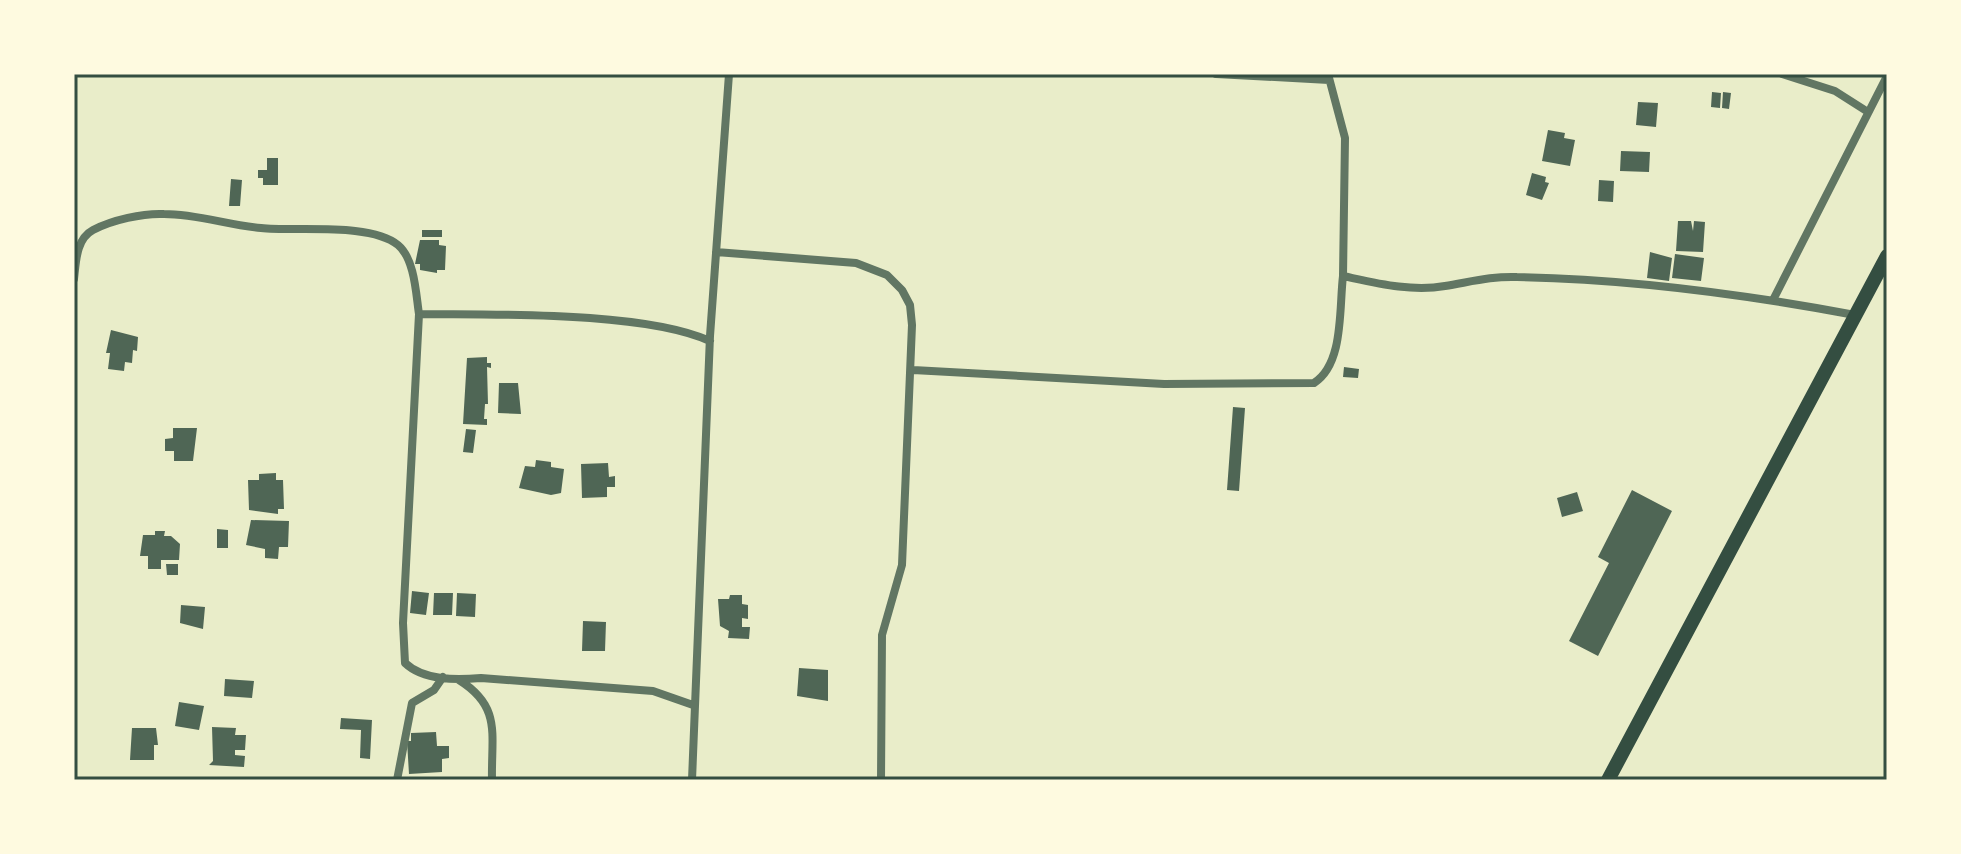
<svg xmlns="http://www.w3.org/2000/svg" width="1961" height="854" font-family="Montserrat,sans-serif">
<rect width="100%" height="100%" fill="#e9edc9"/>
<path fill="#4f6655" d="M1712,92L1721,93L1720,108L1711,107Z
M1723,92L1731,93L1729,109L1722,108Z
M1638,102L1658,103L1656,127L1636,125Z
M1548,130L1565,133L1564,138L1575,140L1570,166L1542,161Z
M1621,151L1650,152L1649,172L1620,171Z
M267,158H278V185H263V178H258V170H267Z
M1532,173L1546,177L1545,182L1549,183L1542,200L1526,195Z
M231,179L242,180L240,206H229Z
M1599,180L1614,181L1613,202L1598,201Z
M1678,221H1691L1693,231L1694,221L1705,222L1703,252L1676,251Z
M422,230H442V237H422Z
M420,240H439V245L446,246L445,270H437V273L420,270V264H415Z
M1650,252L1672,258L1669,281L1647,278Z
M1675,254L1704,258L1701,281L1672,278Z
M111,330L138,337L137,351L133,350L132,363L125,362L124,371L108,369L110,353H106Z
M487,357V363H491V368L487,367L488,404H485L484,419H487V425L463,424L467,358Z
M1344,367L1359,369L1358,378L1343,377Z
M499,383H518L521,414L498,413Z
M1233,407L1245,408L1239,491L1227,490Z
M173,428H197L193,461H174V451H165V439L173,438Z
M466,429L476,430L473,453L463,452Z
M536,460L551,462V467L564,469L561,493L551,495L519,488L525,466L535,467Z
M608,463L609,477L615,476V487H607V497L582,498L581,464Z
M276,473V480H283L284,509H278V514L249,510L248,480H259V474Z
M1632,490L1672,511L1598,656L1569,641L1609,563L1598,557Z
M1577,492L1583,511L1562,517L1557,498Z
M251,520L289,521L288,547H279L278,559L265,558V549L246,545Z
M217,529L228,530V548H217Z
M155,531H165L164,536H171L180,544L179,560H161V569H148V556H140L143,535H155Z
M166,564H178V575H167Z
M412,591L429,593L426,615L410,613Z
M434,593H453L452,615H433Z
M457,593L476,594L475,617L456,616Z
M730,595H742V604L748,605V619L742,618V627H750L749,639L728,638L729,631L720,626L718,599H729Z
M181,605L205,607L203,629L180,623Z
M583,621L606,622L605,651H582Z
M799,668L828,670V701L797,696Z
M225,679L254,681L252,698L224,696Z
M179,702L204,706L199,730L175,726Z
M341,718L372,720L370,759L360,758L361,730L340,729Z
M212,727L236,728L235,735H246L245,750H235V755L245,756L244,767L209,765L213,761Z
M132,728H156L158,745H154V760H130Z
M436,732L437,746H449V758L442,759V772L409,774L407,741H411V733Z"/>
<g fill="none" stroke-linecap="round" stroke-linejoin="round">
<path stroke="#617663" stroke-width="8" d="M1216,74L1329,80
M1328,74L1345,138L1343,276C1376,283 1411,292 1445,286C1470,282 1492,276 1517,277C1630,279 1744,294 1855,315
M1782,74L1835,91L1868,112
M716,252L856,263L887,275L902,290L910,305L912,325L902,565L882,635L881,780
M74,279C76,262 76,239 93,230C112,220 143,213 164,214C197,214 228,225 261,228C296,232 370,222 398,245C415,259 416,295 419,314
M1773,300L1887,76
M913,370L1164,384L1314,383C1344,364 1339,309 1343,276
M459,680C502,707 491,734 492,780
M693,705L653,691L481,678C457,680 424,681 405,663L403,623L419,314C496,315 643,311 710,341
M397,780L412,703L434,690L443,677
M692,780L710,336L729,74"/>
<path stroke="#344e41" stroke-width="14" d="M1608,780L1887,256"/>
</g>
<rect width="1961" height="854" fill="none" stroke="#fefae0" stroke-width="152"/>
<rect x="76" y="76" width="1809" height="702" fill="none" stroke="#344e41" stroke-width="3"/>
</svg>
